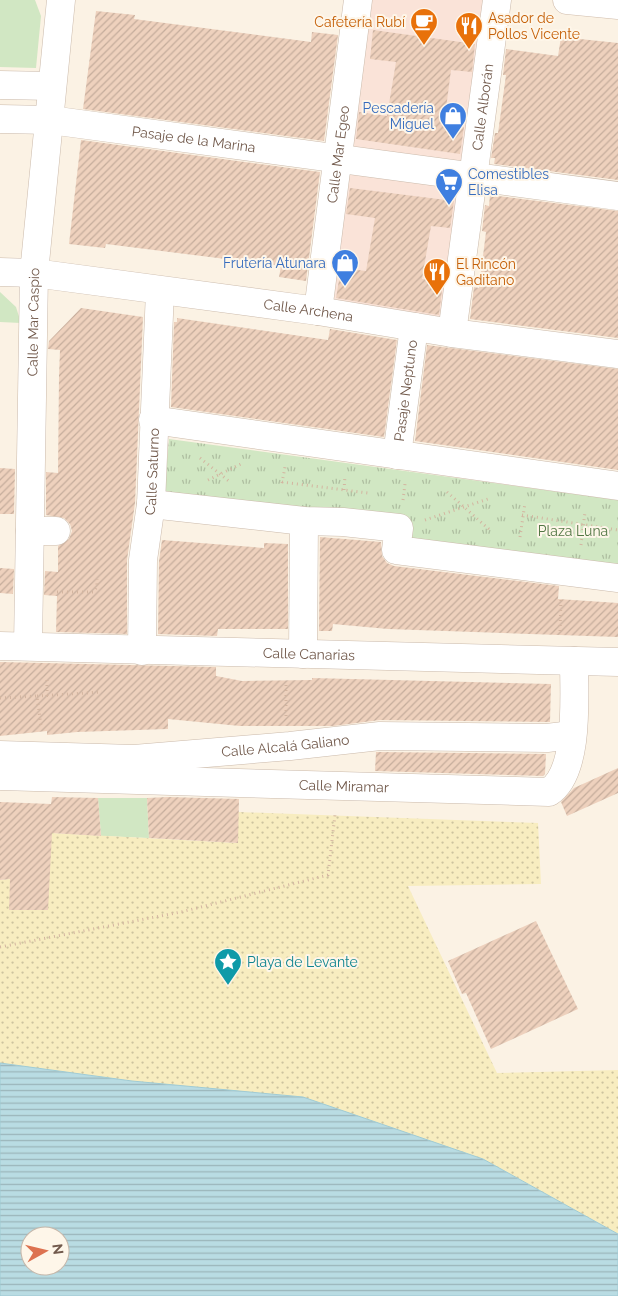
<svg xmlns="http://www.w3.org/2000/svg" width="618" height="1296" font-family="Raleway,sans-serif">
<defs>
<pattern id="sand-dots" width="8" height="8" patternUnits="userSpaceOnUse" patternTransform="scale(1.25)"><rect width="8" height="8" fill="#f8edc0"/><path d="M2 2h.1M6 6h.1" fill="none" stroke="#cdc39e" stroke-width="1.8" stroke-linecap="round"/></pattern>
<pattern id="park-tufts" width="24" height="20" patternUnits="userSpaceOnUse" patternTransform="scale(1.25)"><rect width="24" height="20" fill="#d1e7c3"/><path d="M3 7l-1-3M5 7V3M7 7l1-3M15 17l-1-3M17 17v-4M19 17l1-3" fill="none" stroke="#aebea0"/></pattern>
<pattern id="water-rules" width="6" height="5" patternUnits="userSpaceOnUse" patternTransform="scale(1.25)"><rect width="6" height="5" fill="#b9dce3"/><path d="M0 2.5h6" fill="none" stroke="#9bb5ba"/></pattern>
<pattern id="building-hatch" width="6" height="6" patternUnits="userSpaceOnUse" patternTransform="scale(1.25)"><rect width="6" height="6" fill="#eed1bd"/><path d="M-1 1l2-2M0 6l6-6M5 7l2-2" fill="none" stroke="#c5ad9c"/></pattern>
</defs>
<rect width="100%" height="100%" fill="#fbf2e4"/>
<path fill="#fae3d8" d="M358,0H497L452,333L318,311Z"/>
<path fill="#d1e7c3" d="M0,0H35L41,16L36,68L0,67Z
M0,292L16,307L21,323L0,322Z
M98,798H147L149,838L101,836Z"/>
<path fill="url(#sand-dots)" d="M238,812L538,823L541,884L408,886L497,1073L618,1070V1234L483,1159L132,1081L0,1063V880L10,879L52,833L238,843Z"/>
<path fill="url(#park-tufts)" d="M169,439L618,500V574L405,545L407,523L164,496Z"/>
<path fill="url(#water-rules)" stroke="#a0cbd4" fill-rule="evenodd" d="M0,1063L132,1081L303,1097L483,1159L618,1234V1296H0ZM30,1236H60V1266H30Z"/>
<path fill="url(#building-hatch)" d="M96,11L135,15L134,19L311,42L312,32L338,35L324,141L83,109Z
M373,30L475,44L472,72L451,70L444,124L464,127L460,154L356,139L359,112L387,116L396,62L370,59Z
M561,37L618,43V180L494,164L495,158H491L495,133H498L506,75H503L506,49L558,56Z
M81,140L320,172L306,281L279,277L281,266L106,244L105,248L69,244Z
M350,188L454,201L450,228L431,226L422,279L443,282L439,315L336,298L341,268L366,271L375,218L346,214Z
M490,195L618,211V338L470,319L474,287L479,288L486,232L482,231L485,205L489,206Z
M81,308L143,317L135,503L127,560V634L56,632L57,596L44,595L45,571L58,572V546L69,539L72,531L70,524L64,518L46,515V472L58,473L59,376L60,350L48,349L49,341Z
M177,318L328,340L330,329L397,340L384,437L171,407L174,322H177Z
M427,345L618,369V470L415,441Z
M0,468L15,469L14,514H0Z
M320,537L381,542L382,556L387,563L394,566L559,586L558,599L618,603V637L388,629L333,624L332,631H319Z
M162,540L264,548V543L288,544V629H218L217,636L158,634L159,561Z
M0,568L14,569L13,594L0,593Z
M0,662L216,667V676L242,681L312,680V678L551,684L550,722L380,720L333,726H240L168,719V729L77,732L47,735V731L0,736Z
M376,752L546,754L545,774L543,776L375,771Z
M618,768V793L567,816L561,802L574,788Z
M52,797L98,798L101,836L52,833L48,910H9L10,879L0,880V802L51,804Z
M168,797L239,799L238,843L149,838L147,798Z
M536,921L578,1009L491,1049L466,993L462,994L448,961Z"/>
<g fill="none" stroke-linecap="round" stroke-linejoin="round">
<defs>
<g id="street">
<path d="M0,85L52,86"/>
<path id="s1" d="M0,119L50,120L618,196"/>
<path id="s2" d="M0,272L34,273L318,311L452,333L618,354"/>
<path id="s3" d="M318,311L358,0"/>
<path id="s4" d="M452,333L497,0"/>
<path d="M153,420L618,486"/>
<path id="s5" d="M397,455L414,327"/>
<path d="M151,504L304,521L343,522L399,528L396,550L618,578"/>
<path d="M30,531H56"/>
<path id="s6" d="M0,646L618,662"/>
<path id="s7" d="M28,646L34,273L61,0"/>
<path id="s8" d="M142,651L143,560L151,504L160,291"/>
<path d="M303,654L304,521"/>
<path id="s9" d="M0,755L134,759L290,746L380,736L547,738L572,735"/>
<path id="s10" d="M0,776L549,792C580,772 574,694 574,661"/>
</g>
<path id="secondary" d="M567,0L618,5"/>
</defs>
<use href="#street" stroke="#cbbaab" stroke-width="29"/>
<use href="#secondary" stroke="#d0bcab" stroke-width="29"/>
<path stroke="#d3b5a0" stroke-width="3" stroke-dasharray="1 4" stroke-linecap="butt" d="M200,458L230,482
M208,480L243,463
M282,482L368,493
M282,483L285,467
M344,490L345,476
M447,492L491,531
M403,500L405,484
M522,515L618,530
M425,520L488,499
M520,537L525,503
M581,545L585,512
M57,592H93L97,587V579
M560,631L561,599
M37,696L102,692
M47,696V676
M0,698L37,696L41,726
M286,716V682
M0,947L181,912L328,875L335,815"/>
<use href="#street" stroke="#fff" stroke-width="28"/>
<use href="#secondary" stroke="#fff" stroke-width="28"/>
</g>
<defs>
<symbol id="cafe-pin" viewBox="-11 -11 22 30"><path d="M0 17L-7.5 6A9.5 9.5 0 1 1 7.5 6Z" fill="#e8710a" stroke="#fef6e9"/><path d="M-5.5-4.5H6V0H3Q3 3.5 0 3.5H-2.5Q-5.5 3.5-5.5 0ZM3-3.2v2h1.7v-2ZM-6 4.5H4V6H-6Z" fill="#fff"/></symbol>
<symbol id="restaurant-pin" viewBox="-11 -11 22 30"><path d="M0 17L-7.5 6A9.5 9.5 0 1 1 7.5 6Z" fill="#e8710a" stroke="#fef6e9"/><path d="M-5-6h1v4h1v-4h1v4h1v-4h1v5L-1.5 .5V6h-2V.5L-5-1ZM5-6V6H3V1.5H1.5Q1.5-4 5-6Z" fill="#fff"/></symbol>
<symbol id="shop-pin" viewBox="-11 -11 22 30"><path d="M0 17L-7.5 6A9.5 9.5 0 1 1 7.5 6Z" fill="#3f7fe0" stroke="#fef6e9"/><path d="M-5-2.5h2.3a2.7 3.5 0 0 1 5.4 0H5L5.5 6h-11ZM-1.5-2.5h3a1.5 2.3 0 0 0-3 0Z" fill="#fff"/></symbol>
<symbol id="supermarket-pin" viewBox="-11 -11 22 30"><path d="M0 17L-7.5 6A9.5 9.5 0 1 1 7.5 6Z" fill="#3f7fe0" stroke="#fef6e9"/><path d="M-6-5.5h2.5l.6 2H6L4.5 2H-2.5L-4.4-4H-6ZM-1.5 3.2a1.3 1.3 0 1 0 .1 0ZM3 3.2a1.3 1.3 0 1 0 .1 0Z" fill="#fff"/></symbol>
<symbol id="sight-pin" viewBox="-11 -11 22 30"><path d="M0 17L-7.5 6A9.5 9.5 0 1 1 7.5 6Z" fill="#0f9aa8" stroke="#fef6e9"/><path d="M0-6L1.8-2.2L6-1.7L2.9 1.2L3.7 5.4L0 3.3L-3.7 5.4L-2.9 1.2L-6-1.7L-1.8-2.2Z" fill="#fff"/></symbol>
</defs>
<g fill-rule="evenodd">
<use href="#cafe-pin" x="408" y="6" width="32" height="43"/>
<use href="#restaurant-pin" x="453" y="10" width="32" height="43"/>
<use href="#shop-pin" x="437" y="100" width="32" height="43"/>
<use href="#supermarket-pin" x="433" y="166" width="32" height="43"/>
<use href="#shop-pin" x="329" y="247" width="32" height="43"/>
<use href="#restaurant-pin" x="421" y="256" width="32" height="43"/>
<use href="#sight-pin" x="212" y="946" width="32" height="43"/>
</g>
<g text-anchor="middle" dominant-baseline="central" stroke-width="4" stroke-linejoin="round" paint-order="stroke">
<g font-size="14" fill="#c56008" stroke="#fef6e9" text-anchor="start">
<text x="488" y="18">Asador de<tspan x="488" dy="16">Pollos Vicente</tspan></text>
<text x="405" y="22" text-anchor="end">Cafetería Rubí</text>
<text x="456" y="264">El Rincón<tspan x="456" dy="16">Gaditano</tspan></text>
</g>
<g font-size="14" fill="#71594b" stroke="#fef6e9">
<text stroke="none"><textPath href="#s4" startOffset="228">Calle Alborán</textPath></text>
<text stroke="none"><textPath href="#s1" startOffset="195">Pasaje de la Marina</textPath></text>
<text stroke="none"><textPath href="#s3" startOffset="158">Calle Mar Egeo</textPath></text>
<text stroke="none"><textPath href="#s2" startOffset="311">Calle Archena</textPath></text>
<text stroke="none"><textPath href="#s7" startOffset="324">Calle Mar Caspio</textPath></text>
<text stroke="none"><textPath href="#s5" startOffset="65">Pasaje Neptuno</textPath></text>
<text stroke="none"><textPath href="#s8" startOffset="180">Calle Saturno</textPath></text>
<text stroke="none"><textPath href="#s6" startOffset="309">Calle Canarias</textPath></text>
<text stroke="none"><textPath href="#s9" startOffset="286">Calle Alcalá Galiano</textPath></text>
<text stroke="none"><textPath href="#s10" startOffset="344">Calle Miramar</textPath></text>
</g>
<g font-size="14" fill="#366cbe" stroke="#fef6e9" text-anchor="end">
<text x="434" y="108">Pescadería<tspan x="434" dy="16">Miguel</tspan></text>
<text x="468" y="174" text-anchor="start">Comestibles<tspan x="468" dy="16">Elisa</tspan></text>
<text x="326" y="263">Frutería Atunara</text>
</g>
<g font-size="14" fill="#527744" stroke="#fef6e9">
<text x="573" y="531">Plaza Luna</text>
</g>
<g font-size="14" fill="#0d838f" stroke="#fef6e9" text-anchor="start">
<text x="247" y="962">Playa de Levante</text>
</g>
</g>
<g transform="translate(45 1251) rotate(82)"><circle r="24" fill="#fef6e9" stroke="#c6b7aa"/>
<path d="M0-4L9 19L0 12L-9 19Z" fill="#dd7250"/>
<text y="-8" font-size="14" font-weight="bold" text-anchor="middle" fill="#71594b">N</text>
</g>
</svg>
